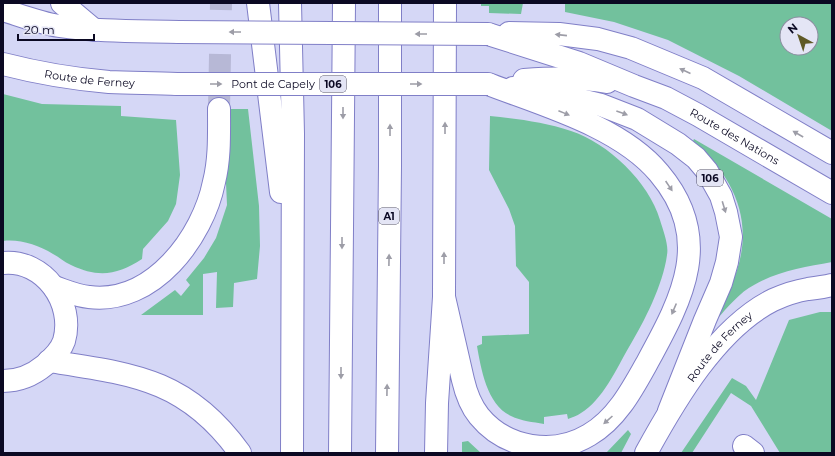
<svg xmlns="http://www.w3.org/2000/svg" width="835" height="456" font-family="Montserrat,sans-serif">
<rect width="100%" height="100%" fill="#d5d7f6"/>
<path fill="#72c19d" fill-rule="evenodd" d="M481,3H523L521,14L489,13V6H481Z
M565,3H832V131L739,76L668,40L614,22L565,12ZM787,24H811V48H787Z
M3,94L42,104L121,106V116L176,120L180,175L176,204L168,221L143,249L142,259C118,275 98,278 71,265C64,262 59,257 53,254C38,245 20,239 3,241Z
M228,109H248L259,206L260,246L257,279L234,283L233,307L216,308L217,272L203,274V315H141L175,290L181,296L190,285L186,280L204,258L216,238L227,205L226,183Z
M490,116C518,119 544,122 571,131C608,143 649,182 660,220C663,230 669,245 667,255C663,285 644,322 629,347C617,368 602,401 581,413C577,416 572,417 568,419L567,414L544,417V424C533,422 521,421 511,416C487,405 481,369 477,346L482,344V336L529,334V282L516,266L515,226L509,209L489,170Z
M694,139L832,219V262C805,267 778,271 754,285C740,292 728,307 717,319L716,314C723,300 732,285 737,270C754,218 732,175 693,141Z
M820,312H832V453H780L751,406L731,393L692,453H681L732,378L746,386L756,400L789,320Z
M628,430L631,434L621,453H606Z
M468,441L481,453H462V442Z"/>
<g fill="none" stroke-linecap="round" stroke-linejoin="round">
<path stroke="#b7b8d6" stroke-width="22" stroke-dasharray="22 11" stroke-linecap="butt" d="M219,109L221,3"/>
<defs>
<path id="minor" d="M744,446L753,453"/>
<g id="tertiary">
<path id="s1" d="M646,453C675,400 717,328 773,300C784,295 796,291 808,289C816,288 824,287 832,285"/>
</g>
<g id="primary">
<path d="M62,3L94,30"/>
<path d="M258,3L281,192"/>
<path d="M290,3L293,134L292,453"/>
<path d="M3,10C22,16 40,23 59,26C99,32 139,31 179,32"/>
<path d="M509,33L559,34L598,39L631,48L703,78L832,153"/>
<path id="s2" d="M488,34L579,63L634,86L666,98L698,115L832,193"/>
<path id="s3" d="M3,64C38,73 73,79 109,82C132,83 155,83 177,84"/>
<path d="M524,80C552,78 580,77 607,82"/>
<path d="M513,88L551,93L601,105L637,119L678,144L696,158L707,171L721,196L726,212L731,237L727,262L721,283L705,320L669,411"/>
<path d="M3,263C44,259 75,303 64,341C61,350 52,359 45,365C33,375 19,381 3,381"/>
<path d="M49,361C133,374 187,379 240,453"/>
</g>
<path id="motorway" d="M54,287C66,291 77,296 89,297C153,305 203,237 214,182C220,158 219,133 219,109
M444,297L463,380C466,393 471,406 479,416C506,449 554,456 589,435C617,419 633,388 648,361C683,297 714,238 659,173C621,127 543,105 488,84
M340,453L344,3
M387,453L390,166V3
M436,453L437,403L444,297L445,3"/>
</defs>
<use href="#minor" stroke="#807fc7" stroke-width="24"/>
<use href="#tertiary" stroke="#807fc7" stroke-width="24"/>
<use href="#primary" stroke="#807fc7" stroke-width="24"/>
<use href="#motorway" stroke="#807fc7" stroke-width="24"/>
<use href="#minor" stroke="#fff" stroke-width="22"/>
<use href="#tertiary" stroke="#fff" stroke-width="22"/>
<use href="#primary" stroke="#fff" stroke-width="22"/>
<use href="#motorway" stroke="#fff" stroke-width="22"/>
<defs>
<g id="primary-bridge">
<path d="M179,32L488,34"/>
<path id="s4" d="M177,84H488"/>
</g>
</defs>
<use href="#primary-bridge" stroke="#807fc7" stroke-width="24" stroke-linecap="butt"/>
<use href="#primary-bridge" stroke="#fff" stroke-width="22"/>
</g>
<defs><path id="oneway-solid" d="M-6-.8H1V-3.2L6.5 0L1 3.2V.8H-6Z"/></defs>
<g fill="#9d9da7">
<use href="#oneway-solid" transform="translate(235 32) rotate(-180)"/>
<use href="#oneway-solid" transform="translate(421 34) rotate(-180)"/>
<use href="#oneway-solid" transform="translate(561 35) rotate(-174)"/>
<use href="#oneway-solid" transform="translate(685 71) rotate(-156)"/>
<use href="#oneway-solid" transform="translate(216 84)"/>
<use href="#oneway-solid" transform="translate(416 84)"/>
<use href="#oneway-solid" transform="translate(343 113) rotate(90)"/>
<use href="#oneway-solid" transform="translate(564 113) rotate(22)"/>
<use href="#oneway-solid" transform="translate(622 113) rotate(20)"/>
<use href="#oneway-solid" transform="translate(445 128) rotate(-90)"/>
<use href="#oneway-solid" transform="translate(390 130) rotate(-90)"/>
<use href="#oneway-solid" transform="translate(798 134) rotate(-150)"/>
<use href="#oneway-solid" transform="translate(669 186) rotate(56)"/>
<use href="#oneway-solid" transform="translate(724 207) rotate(73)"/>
<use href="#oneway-solid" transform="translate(342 243) rotate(90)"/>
<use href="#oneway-solid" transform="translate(444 258) rotate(-90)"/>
<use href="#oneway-solid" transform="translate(389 260) rotate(-89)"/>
<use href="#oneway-solid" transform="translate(674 309) rotate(113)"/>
<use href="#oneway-solid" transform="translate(341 373) rotate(90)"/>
<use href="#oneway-solid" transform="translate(387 390) rotate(-89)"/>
<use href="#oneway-solid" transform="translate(608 420) rotate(138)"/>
</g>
<g text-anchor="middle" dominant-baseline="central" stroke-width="3" stroke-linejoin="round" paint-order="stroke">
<g fill="#e4e5f5" stroke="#4c4b62" stroke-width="1">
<rect x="320" y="76" width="26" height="16" rx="3"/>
<rect x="697" y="170" width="26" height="16" rx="3"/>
<rect x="379" y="208" width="20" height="16" rx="3"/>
</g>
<g font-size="10" font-weight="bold" fill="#0b0923">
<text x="333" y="84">106</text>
<text x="710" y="178">106</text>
<text x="389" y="216">A1</text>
</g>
<g font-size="11" fill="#0b0923" stroke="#e4e5f5">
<text stroke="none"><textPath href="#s3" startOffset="88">Route de Ferney</textPath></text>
<text stroke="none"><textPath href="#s4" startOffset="96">Pont de Capely</textPath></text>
<text stroke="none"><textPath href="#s2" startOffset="268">Route des Nations</textPath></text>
<text stroke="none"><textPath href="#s1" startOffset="130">Route de Ferney</textPath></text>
</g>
</g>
<rect width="835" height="456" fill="none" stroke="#0b0923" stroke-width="8"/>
<g transform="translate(799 36) rotate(320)"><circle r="19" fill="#e4e5f5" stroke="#8d8da1"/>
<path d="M0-3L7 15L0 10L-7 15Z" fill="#5f5926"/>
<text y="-6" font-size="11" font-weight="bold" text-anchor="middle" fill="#0b0923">N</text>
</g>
<path d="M18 34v6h76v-6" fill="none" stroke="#0b0923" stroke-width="2"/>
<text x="24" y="34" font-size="12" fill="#0b0923" stroke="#e4e5f5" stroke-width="3" paint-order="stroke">20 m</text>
</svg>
